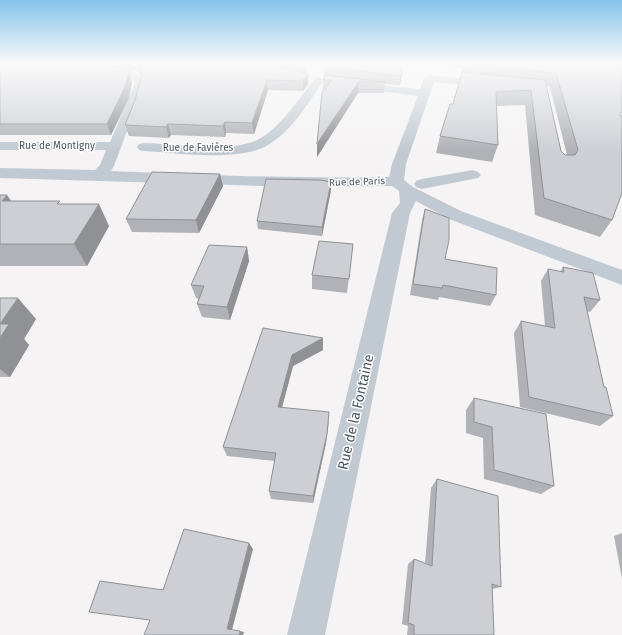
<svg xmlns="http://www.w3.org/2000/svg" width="622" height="635" font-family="'Fira Sans',sans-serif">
<rect width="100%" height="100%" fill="#f5f3f3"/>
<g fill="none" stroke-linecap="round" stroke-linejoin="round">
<path fill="#c1cad2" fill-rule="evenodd" d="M98,66C117,66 135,65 145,83L114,166L111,171C204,175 296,179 389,177L392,164L418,96L355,88L350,85L351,83L420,89L424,78L429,75L494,82L495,84L490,87L434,82L406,164L404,180L413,187L461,211L622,270V285L449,219L416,201L410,213L325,635H287L392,213L400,203L399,191L392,186L297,187L0,178V168L95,170L100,165L106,150H0V142H110L135,83C126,67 108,75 94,71L93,69L94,67Z
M319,77L324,80C309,102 292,131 268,145C240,162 177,153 144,151L139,150L137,147L139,144L144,143C174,144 230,153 257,140C279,130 300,97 315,78Z
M473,170L478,172L481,175L478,178L422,189L416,187L414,184L416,181L422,179Z"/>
</g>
<path fill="#b0b2b7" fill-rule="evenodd" d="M0,64H266L308,74V84L303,91L268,90L254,134L226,133L225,137L171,135L169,138L129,136L125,125L135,100L142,75L135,70L99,64H93L129,72L132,82L129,98L111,135H0Z
M269,64H305L306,73Z
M325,64L402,76L400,85L385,84L384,93H358L317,157Z
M429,64H619L612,220L600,237L535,215L525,105L496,106L498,145L492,162L436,153L440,136L453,104L463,68ZM546,86L550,87L567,155H565L561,151Z
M220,174L223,186L199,233L132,232L126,219Z
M331,190L322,236L258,229L257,221Z
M0,195L11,201L61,204L109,226L87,266H0Z
M425,209L445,259L496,295L490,306L439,297L438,300L410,295L422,220Z
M353,244L347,293L312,289V275Z
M247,247L249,261L230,320L202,317L197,304L199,299L196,298L191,285Z
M563,267L600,300L590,312L587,311L604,387L613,416L600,426L520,407L514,333L521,321L545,326L541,281L548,269L560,272Z
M0,298L36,319L24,339L29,345L10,377H0Z
M263,328L323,350L293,366L282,408L329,422L326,443L313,503L271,499L269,491L275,461L227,456L223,447Z
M474,398L554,486L541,494L484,479L483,438L466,433V410Z
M437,479L501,587L492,589L494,635H407L408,626L402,624L408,564L414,559L425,564L431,488Z
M622,533V579L614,536Z"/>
<path fill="#909195" d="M129,72L132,82L129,98L111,135L107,124Z
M308,74V84L303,91V81Z
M267,80L268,90L254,134L252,123Z
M359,81L358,93L317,157V144Z
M225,122L226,133L225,137L223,126Z
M168,124L171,135L169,138L166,127Z
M220,174L223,186L199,233L196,220Z
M331,182V190L322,236V227Z
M7,195L22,217L2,201Z
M99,204L109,226L87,266L74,244Z
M247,247L249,261L230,320L227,307Z
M18,298L36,319L24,339L29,345L10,377L0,369V324Z
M323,338V350L293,366L279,418L278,407L292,355Z
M329,412L326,443L313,503V496Z
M249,543L253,549L232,630L227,629Z
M240,631L244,632L243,635H239Z"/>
<path fill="#cdcfd5" stroke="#909195" d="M0,64H90L123,68L129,72L125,87L107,124H0V74L1,73H0Z
M136,64H266L308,74L303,81L267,80L252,123L225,122L223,126L168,124L166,127L125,125L135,100L142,75L141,66Z
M325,64H382L402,65V76L325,67Z
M469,64H619L622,69V112L619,115L622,116V193L612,220L544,198L531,90L496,92L498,145L440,136L450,104H453L462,72L545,80L561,151L565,155H575L578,150L556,73Z
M324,75L386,82L359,81L317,144L322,92L332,80H324Z
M152,172L220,174L196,220L126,219Z
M266,179L320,180L331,182L322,227L257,221Z
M0,195H7L2,201H60L57,204H99L74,244H0Z
M425,209L449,218V240L445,259L497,268L496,295L443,285L442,288L413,284Z
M319,241L353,244L349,279L312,275Z
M209,245L247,247L227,307L197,304L204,286L191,285Z
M563,267L593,273L600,300L584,297L604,387H606L613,416L529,397L521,321L555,328L548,269L564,272Z
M0,298H18L0,324H9L0,338Z
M263,328L323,338L292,355L278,407L329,412L327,434L313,496L269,491L276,453L223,447Z
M474,398L546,414L554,486L494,470L492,427L474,422Z
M437,479L498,496L501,587L492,584L494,635H414V625L408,623L414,559L432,566Z
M184,529L249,543L227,629L240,631L239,635H144L150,620L89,612L100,581L163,590Z"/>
<linearGradient id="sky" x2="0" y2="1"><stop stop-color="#85c3ea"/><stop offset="0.42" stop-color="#fafafa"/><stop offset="1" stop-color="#fafafa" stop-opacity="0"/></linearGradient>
<rect width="622" height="152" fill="url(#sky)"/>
<g text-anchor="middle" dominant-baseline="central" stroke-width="3" stroke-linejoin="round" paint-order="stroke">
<g font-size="10" fill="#4a5661" stroke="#fff">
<text x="57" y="146">Rue de Montigny</text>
<text x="198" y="148">Rue de Favières</text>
<text transform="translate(357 182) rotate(-2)">Rue de Paris</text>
</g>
<g font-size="14" fill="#4a5661" stroke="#fff">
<text transform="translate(356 412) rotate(-77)">Rue de la Fontaine</text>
</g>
</g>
</svg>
